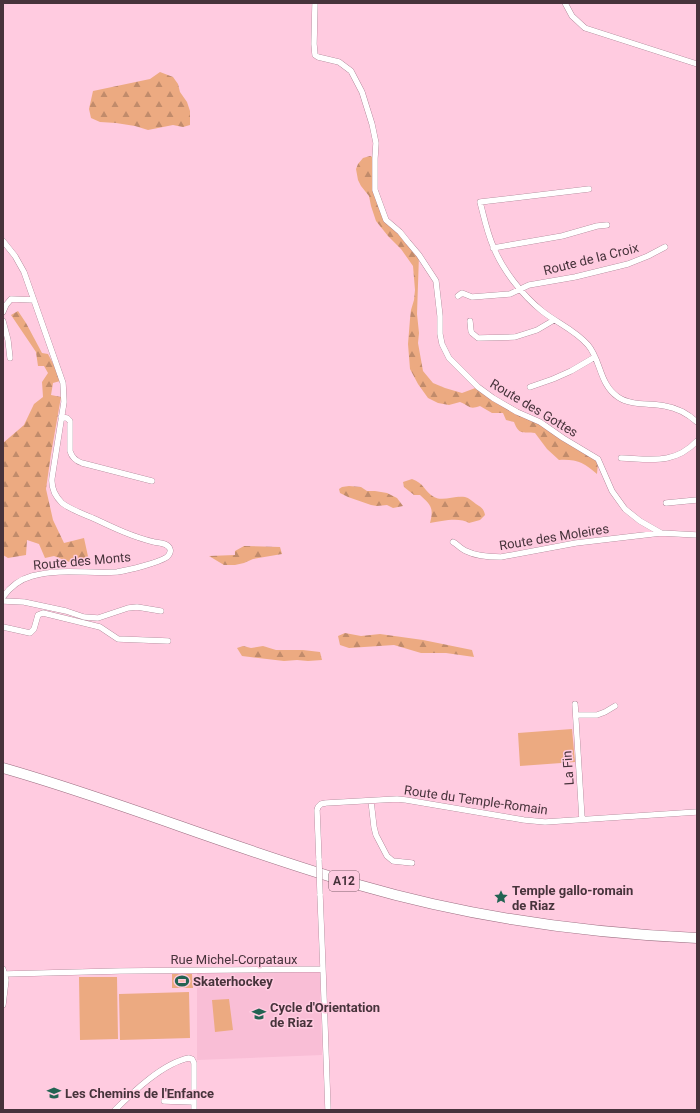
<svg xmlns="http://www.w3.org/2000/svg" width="700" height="1113" font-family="Roboto,sans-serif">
<defs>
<pattern id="forest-firs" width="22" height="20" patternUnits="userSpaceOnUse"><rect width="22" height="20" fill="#ecaa81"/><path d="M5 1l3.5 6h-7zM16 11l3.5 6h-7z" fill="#c18b6b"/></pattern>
</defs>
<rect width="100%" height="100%" fill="#ffcbe0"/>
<path fill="#f9bed6" d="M320,972L322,1055L197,1060V973Z"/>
<path fill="#ecaa81" d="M572,729L575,762L520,766L518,733Z
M172,974H192L193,988H172Z
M79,977H117L118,1039L80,1040Z
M189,992L190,1038L120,1040L119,994Z
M229,999L233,1030L215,1032L212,1000Z"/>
<path fill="url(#forest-firs)" d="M160,72L173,77L178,84L180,92L187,102L190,111V125L183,127L173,125L148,130L135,126L116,123L100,122L91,118L89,109L93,91L150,79Z
M370,156L375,158V190L386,220L419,255L417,314L419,333L418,343L423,371L433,383L445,388L462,393L478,387L539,421L597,458L598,463L597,474C584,463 577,459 559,460L547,449L535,433C522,432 519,435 514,422L506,420L503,413H492L480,406C469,410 470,406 460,402L449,405L438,403L428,398L418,384L410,369L408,344L410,319L411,310L414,300L415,290L413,266L401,249L388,236L376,221L371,206L369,196L361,186L358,180L356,169L358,164L363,158Z
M18,311L26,323L42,353L48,354L58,373L60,381L53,383L51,395L61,397L51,454L46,489L53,520L64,543L84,538L89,561L80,566L54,556L45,558L39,544L27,540L26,555L8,558L3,555V443L24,425L34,404L43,397L42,382L48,373L44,366H38L36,352L11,315Z
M412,479C424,483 424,491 434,497C443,502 455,495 465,497C469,498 472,501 476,504C481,507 484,509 485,515L480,520L469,523C460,517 441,521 430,523C434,508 431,505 420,495H414L404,487L403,482Z
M349,486L361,487L367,491H375L387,493L397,498L403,506L393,508L387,505L377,506L371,505L348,497L340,493L339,489L342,487Z
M244,546L280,547L282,554L253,559L244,563L235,565H224L209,556L235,555V551Z
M345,633L361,636L380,634L423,640L472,650L474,657L446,653H421L394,645L349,648L340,645L338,636Z
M243,646L251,648L263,646L276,650H303L320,652L322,660L308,661L297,660L284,661L242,656L237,648Z"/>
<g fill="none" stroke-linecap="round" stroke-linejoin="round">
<defs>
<path id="street" d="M315,3L314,44L315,55L318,57L339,62L351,71L362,92L372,124L376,143L375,158V190L386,220L400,232L408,242L419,255L436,281L440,316V334L442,344L449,358L478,387L493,398L517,412L540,422L563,438L598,459L612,491L625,509L640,521L661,533L697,535
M565,3L572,16L585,28L697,64
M589,189L480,202C484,217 487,232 493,246C502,269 522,295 542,311C557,323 575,330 588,345C601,360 599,384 618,397C631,406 650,403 665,406C678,408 688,414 697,422
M3,241L15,256L24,272L63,383L64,402L52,478C51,488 55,496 62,503C71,510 84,514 95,519C114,528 133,537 154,542C160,543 168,543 170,549C171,552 169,555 167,557C158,563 129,570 117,572C89,574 60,568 32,576C21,579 10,587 3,597
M493,248L562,236L597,226L607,225
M458,296L462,293L472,297L510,294L529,285L575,277L628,264L648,256L665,247
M3,312L6,305L11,299L34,300
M3,321L8,340L10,358
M470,321L471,331L472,333L478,338L515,337L537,330L554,320
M530,387L553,379L571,371L595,357
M61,417L67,418L70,421V451C72,458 76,461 82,463L152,481
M621,458C651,459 674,465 697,441
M666,503L697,500
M453,542C457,544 461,549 466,551C476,556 490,557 501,557L576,543L661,533
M3,601L24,602L66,611L84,617L98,618L128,608L137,607L161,611
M3,627L30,633L34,629L38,615L43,613L100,627L118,639L168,641
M575,704L582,819
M576,715H597L605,712L615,706
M371,801L374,827L376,835L387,856L393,861L412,863
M319,860L317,810L318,807L321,804L326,803L397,799L406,800L524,820L545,822L697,812
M320,894L323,969
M3,969L6,980L3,1005
M5,974L120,971L323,969L328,1110
M164,1101L194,1102
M115,1110C133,1092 163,1063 189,1058L192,1059L194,1063V1110"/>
<path id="highway" d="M3,768C123,802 239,851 359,885C469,917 583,933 697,938"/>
</defs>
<use href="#street" stroke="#9b6d80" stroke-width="6"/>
<use href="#highway" stroke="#9b6d80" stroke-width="11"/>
<use href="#street" stroke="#fff" stroke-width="5.5"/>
<use href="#highway" stroke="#fff" stroke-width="10"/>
<defs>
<path id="street-bridge" d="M319,860L320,894"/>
</defs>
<use href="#street-bridge" stroke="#9b6d80" stroke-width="6" stroke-linecap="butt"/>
<use href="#street-bridge" stroke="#fff" stroke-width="5.5"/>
</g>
<defs>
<symbol id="sight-bare" viewBox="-9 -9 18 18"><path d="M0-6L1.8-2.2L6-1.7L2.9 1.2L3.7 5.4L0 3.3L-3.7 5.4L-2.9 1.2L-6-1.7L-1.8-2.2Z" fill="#226352" stroke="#ffcbe0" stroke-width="2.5" paint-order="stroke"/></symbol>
<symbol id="stadium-bare" viewBox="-9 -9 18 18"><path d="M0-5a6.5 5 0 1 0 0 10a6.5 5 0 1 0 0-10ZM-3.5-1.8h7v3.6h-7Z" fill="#226352" stroke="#ffcbe0" stroke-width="2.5" paint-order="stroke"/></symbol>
<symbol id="school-bare" viewBox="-9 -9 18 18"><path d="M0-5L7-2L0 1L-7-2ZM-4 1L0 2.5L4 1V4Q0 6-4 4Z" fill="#226352" stroke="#ffcbe0" stroke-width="2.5" paint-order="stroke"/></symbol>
</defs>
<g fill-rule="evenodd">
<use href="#sight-bare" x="491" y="887" width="20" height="20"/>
<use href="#stadium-bare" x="172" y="971" width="20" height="20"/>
<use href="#school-bare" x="249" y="1004" width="20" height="20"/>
<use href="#school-bare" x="44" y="1083" width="20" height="20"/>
</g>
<g text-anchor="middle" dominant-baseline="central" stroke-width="3" stroke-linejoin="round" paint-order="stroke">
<rect fill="#ffcbe0" stroke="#7e616c" stroke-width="1" x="329" y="871" width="30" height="20" rx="3"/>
<g font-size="12" font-weight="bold" fill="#47333b">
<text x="344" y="881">A12</text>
</g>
<g font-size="13" fill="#47333b" stroke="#ffcbe0">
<text transform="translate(591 259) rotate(-14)">Route de la Croix</text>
<text transform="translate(534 408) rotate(31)">Route des Gottes</text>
<text transform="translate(554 537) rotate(-9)">Route des Moleires</text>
<text transform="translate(82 561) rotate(-5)">Route des Monts</text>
<text transform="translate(568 768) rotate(-94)">La Fin</text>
<text transform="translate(476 800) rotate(8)">Route du Temple-Romain</text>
<text x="234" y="959">Rue Michel-Corpataux</text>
</g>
<g font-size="13" font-weight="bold" fill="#47333b" stroke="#ffcbe0" text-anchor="start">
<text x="512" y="890">Temple gallo-romain<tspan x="512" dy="15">de Riaz</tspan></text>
<text x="193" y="981">Skaterhockey</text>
<text x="270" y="1007">Cycle d'Orientation<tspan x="270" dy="15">de Riaz</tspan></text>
<text x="65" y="1093">Les Chemins de l'Enfance</text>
</g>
</g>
<rect width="700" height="1113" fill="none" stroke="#47333b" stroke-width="8"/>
</svg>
